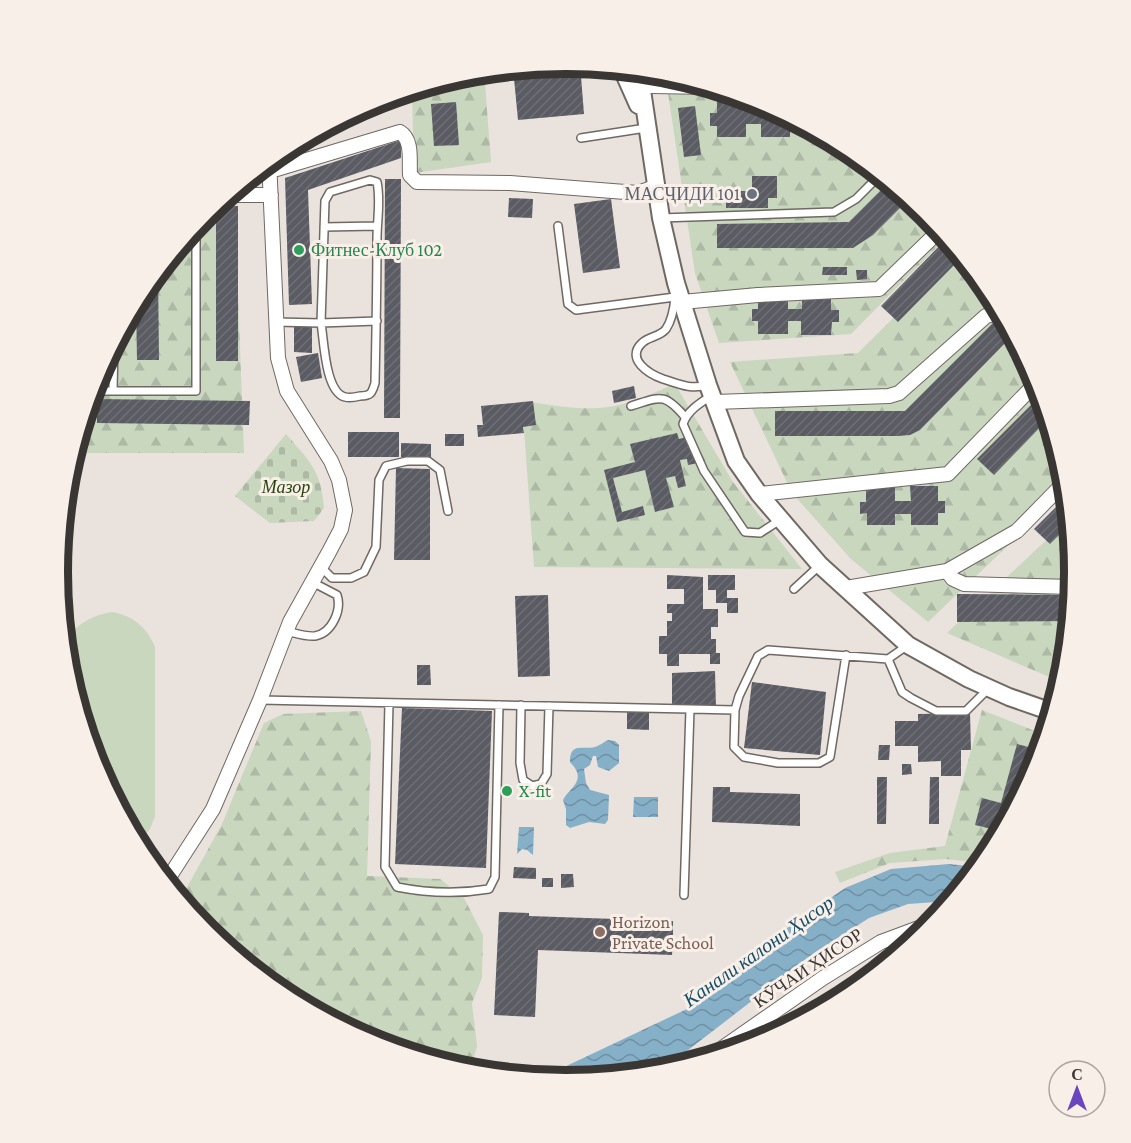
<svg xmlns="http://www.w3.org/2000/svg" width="1131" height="1143" font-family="'Crimson Pro',serif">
<defs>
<pattern id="forest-firs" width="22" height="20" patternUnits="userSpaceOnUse" patternTransform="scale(1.5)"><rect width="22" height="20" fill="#c8d7be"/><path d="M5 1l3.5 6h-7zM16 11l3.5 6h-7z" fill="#adb9a4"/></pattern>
<pattern id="cemetery-stones" width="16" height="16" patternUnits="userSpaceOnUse" patternTransform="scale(1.5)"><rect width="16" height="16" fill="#c8d7be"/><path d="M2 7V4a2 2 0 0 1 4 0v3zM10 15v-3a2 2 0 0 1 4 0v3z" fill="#adb9a4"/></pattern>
<pattern id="water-waves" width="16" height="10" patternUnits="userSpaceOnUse" patternTransform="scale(1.5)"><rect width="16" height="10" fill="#86b0c8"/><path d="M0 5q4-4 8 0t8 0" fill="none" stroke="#6f90a3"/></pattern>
<pattern id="building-hatch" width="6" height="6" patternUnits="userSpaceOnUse" patternTransform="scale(1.5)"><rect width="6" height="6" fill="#5a5b63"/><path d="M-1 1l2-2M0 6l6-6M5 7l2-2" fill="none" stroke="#6f7076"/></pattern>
</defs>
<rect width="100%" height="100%" fill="#eae2dc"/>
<path fill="#c8d7be" d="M112,612C133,616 147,627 155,647V816L150,829L137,843C123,818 106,792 96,766C87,745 62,664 66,645C72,625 93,615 112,612Z"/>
<path fill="url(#forest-firs)" d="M484,71L491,162L414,173L412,89L467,73Z
M665,73L760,102L848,149L925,212L946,238L851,334L719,343L695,273Z
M234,189L244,453H73L96,377L143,289L206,212Z
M959,253L988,289L1035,377L1064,473L1066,490L928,622L851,559L792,493L730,362L858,353Z
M675,384L733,482L802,569L534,567L522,401C552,405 584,412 614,406C636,402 655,392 675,384Z
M1069,519L1074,572L1064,671L1061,682L947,633Z
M982,710L1045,735L1035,766L988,854L981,863L946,859L890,863L840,883L835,872L890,853L945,846Z
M361,711L371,741L367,876L440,879L464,898L483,935L482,978L472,1003L477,1046L470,1071L371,1041L283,994L206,931L180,900L222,824L264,723L283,714Z"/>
<path fill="url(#cemetery-stones)" d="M286,434C310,462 321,470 324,508L314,521L270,523L235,496Z"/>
<path fill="url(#water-waves)" d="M608,740L615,741L619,745V763L609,771L598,767L596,756H593L590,765L584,769L586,783L590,790L609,795L608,820L605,824L589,822L570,828L566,825V809L563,800C568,790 583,783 576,770C575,767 572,765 570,762C570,742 582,750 595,747C599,746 604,742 608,740Z
M634,797H658V817H633Z
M519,827H534L533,855L527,850L522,849L517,854Z
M949,864L978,867L949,901L908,904L869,918L814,953L683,1054L642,1072L565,1080L541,1078L689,1008L730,975L760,947L845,888L891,869Z"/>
<path fill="url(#building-hatch)" d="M566,63L580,64L584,114L518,120L513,68Z
M717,98H746V112H761V102L797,121V124H790V137H761V124H746V137H717V126H710V113H717Z
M456,102L459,145L434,146L431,104Z
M695,106L701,155L684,157L678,108Z
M346,115V122L330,124L333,122Z
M401,140V158L308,190L312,304L289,305L285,178Z
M752,176H777V198H768V208H726V191H752Z
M385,179H401L400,418H384Z
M889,182L909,199L873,235L853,248H717V224L849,222Z
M509,198L533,199L532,218L508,217Z
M611,199L620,268L583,273L574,204Z
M216,206H238V361H216Z
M947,238L962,257L898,322L881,306Z
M823,267H847V275H822Z
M158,270L159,360H137L136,301L143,289Z
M856,270H867V279L857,280Z
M758,296H788V309H802V296L831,297V310H839V322H832L831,335H801V321H788V334H758V321H752V309H758Z
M994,322L1010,338L920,430L910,435L898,436H775V411H905Z
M294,327H312V353L294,352Z
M318,353L322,378L301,382L296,357Z
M634,386L636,398L614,403L612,391Z
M1041,395L1048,419L994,475L977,459Z
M97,399L250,401L249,425L97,423Z
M533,401L536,425L523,427L524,433L478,437L477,425H483L481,406Z
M348,432H399V457H348Z
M677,433L679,439L691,436L698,463L688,465L687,459L680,460L686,486L678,488L675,476L666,478L674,507L655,512L645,470L613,478L622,512L643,506L645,515L617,522L604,470L635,462L630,444Z
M445,434H464V446H445Z
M401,443L431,444V457H401Z
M396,468L430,469V560H394Z
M866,486H895V501H911L910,486H938V501H945V513H938V525H911V514H895V525H867V513L860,514V502H866Z
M1067,496L1069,525L1050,544L1034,529Z
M667,575L703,577V609H718V627H711V639H716V653H720V664H710V654H679V666H667V654H659V636H667V621H672V613H667V604H684V589H667Z
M708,575H735V590H727V598H738V613H727V603H716V590H708Z
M957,594L1072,595L1069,621L957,622Z
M548,595L550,676L518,677L515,596Z
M417,665H430L431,685H417Z
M715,671L716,708L672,706V673Z
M752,682L826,692L820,755L744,748Z
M402,708L492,711L486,868L395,864Z
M627,711H649V730L627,729Z
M970,713L971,750H961V776H941V761L918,762V746H895V721H918V714Z
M1017,744L1036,749L1028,780L1000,831L975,825L982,798L1001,803Z
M879,745H890L889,760H878Z
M902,764H911L912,774L902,775Z
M877,777H887L886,824H877Z
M930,777H939V824H929Z
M713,787H730V792L800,794V826L712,822Z
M514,867L536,868V879L513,878Z
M561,874H573L574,887L561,888Z
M542,878H553V887H542Z
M499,912L529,913V916L673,921V935H671V941H673L672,955L538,950L535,1017L494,1015Z"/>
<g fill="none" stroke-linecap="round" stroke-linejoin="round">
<defs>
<path id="service" d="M581,138L646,128
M661,218L834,212L856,199L880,175
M558,226L568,304L576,310L675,297
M324,227L377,226
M675,298C674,308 672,320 666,329C660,337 649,336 642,343C625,359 649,374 663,379C679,384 690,390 708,385
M275,322L321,323L325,201L330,192L370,180L377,182C381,201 377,220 377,238C377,286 376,335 375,383C372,393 371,396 360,396C356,397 349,398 345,397C325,392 324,340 321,323L377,321
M92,391H196V224
M113,391L114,343
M711,396C700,403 687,411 683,424L704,471L745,532L760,533L780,520
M631,406C660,397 664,392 685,417
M321,567L332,578H351L364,572L376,547L379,480L386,466L407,461H428L440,470L448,511
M794,589L819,566
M286,631C295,633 306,637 315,636C332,633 342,610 337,595L312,582
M888,659L902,692L911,698L936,711H966L988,689
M260,700L690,709
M389,703L385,867L397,887C427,893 459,894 489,889L495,877L499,705
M521,705L520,763L523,780L532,786L541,784L547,774L549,706
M735,710L734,747L744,757L778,763H819L830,757L846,655
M684,895L690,709L735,710L739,696L758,656L768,650L888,659L908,645"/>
<path id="minor" d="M651,86L712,87
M270,171L400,132C413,140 409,161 410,175L417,182L510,183L638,193L657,186
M226,195H271
M682,302L758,295L879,289L940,230
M715,402L889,396L899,393L986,316L994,314L1003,316
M759,494L948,474L1037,382
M947,571L1017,531L1065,482
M846,588L947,571L953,579L964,584L1073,587
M166,882L213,809L260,700L290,622L329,552L341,529L345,510L339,480L331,461L287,391L278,358L269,160
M711,1056L823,978L881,942L932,923"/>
<path id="tertiary" d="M622,69L638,105
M639,70L661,218L676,283L708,385L736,461L759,494L820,565L908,645L969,679L1009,697L1052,712"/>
</defs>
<use href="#service" stroke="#706863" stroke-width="10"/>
<use href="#minor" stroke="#706863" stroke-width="16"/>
<use href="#tertiary" stroke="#706863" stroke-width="20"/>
<use href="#service" stroke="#fff" stroke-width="7"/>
<use href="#minor" stroke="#fff" stroke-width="14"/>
<use href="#tertiary" stroke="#fff" stroke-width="16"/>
</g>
<circle fill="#6b7280" stroke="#f8efe9" stroke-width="2" cx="752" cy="194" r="6"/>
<g fill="#2e9e5b" stroke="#f8efe9" stroke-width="2">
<circle cx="299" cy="250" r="6"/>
<circle cx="507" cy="791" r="6"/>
</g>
<circle fill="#8d6e63" stroke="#f8efe9" stroke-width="2" cx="600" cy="932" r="6"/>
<g text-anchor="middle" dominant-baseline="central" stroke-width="6" stroke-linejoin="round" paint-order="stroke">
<g font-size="18" fill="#5b616d" stroke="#f8efe9" text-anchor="end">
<text x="740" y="194">МАСҶИДИ 101</text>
</g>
<g font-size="18" fill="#27864d" stroke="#f8efe9" text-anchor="start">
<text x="311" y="250">Фитнес-Клуб 102</text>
<text x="519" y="791">X-fit</text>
</g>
<g font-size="18" font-style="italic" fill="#29450e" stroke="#f8efe9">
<text x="286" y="487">Мазор</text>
</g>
<g font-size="18" fill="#785e54" stroke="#f8efe9" text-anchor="start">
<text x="612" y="922">Horizon<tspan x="612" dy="21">Private School</tspan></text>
</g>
<g font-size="18" fill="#393633" stroke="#f8efe9">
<text transform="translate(808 968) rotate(-34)">КӮЧАИ ҲИСОР</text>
</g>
<g font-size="20" font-style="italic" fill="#174d66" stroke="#f8efe9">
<text transform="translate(758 951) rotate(-35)">Канали калони Ҳисор</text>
</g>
</g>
<path d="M0 0H1131V1143H0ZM68 572a498 498 0 1 1 996 0a498 498 0 1 1-996 0Z" fill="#f8efe9" fill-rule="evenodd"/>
<path fill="none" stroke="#393633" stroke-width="8" d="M68 572a498 498 0 1 1 996 0a498 498 0 1 1-996 0Z"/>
<g transform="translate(1077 1089)"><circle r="28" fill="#f8efe9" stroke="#aca5a0" stroke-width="1.5"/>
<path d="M0-4.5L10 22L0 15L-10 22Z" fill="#6a46be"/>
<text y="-9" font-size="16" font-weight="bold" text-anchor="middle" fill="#393633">С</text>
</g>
</svg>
